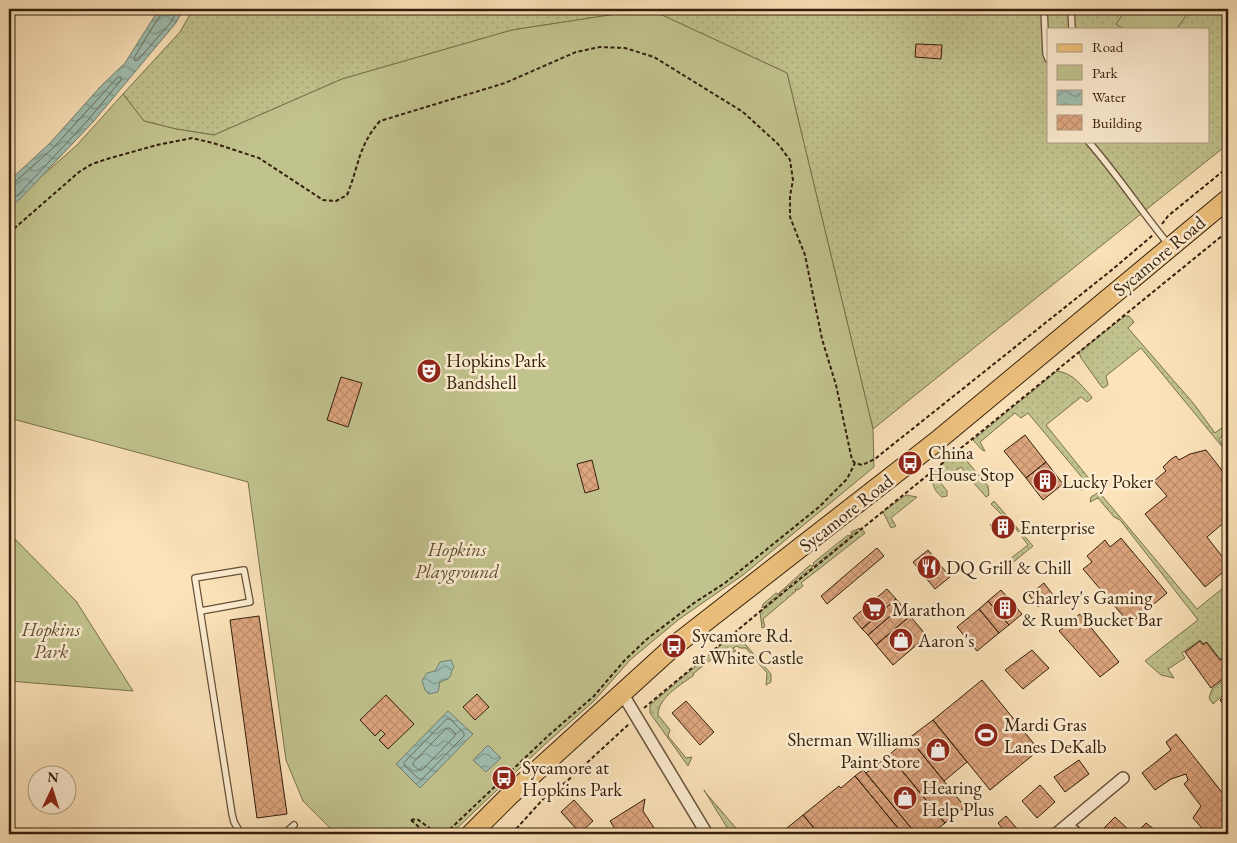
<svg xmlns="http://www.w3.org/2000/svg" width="1237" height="843" font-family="'EB Garamond',serif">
<defs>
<pattern id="grass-dots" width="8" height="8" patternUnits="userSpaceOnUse" patternTransform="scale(1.25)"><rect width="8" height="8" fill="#c1c38e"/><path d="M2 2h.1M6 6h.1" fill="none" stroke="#a6a779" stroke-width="1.8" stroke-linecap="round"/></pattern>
<pattern id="water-waves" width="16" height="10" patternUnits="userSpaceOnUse" patternTransform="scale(1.25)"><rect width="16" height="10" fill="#9fbeb1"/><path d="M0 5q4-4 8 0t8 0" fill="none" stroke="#829a8e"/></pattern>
<pattern id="building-cross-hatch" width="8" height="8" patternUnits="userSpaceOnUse" patternTransform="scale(1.25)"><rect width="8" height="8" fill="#dea67f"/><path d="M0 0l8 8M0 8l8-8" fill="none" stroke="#bf8e6d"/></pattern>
</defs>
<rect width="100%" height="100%" fill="#fce3ba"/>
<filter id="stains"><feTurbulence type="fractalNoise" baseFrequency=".004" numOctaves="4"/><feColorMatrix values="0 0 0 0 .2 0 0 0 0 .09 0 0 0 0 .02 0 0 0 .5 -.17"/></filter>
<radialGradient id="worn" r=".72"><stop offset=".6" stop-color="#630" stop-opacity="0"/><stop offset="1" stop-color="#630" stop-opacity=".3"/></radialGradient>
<path fill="url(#grass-dots)" stroke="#7a714d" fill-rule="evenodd" d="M193,9H1228V144L873,429L787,73L649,9L512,30L342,79L214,135L176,129L144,121L123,94L180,32ZM1048,29H1208V141H1048Z
M1125,316H1129L1134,322L1128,328L1194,404L1215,433L1228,423V432L1219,439L1224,449L1141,348L1106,376L1108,385L1103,388L1101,386L1081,358L1079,352Z
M1057,371C1073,373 1081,385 1091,396L1092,398L1087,402L1081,397L1046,425L1091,481L1082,490H1080V487L1085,481L1028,413L1021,418L1015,413L980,442L985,451L982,450L973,440Z
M957,452L960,453L988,486L989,495L986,497L973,482L975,480L971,475L968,476L961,467L940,482L947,491V496L942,497C933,490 932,483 932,472Z
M1099,492L1197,609L1228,584V659L1225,655L1220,659L1207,642L1203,644L1200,640L1182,653L1185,658L1168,669L1174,678L1161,675L1145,661L1198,620L1120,520L1114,517L1098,498L1090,502L1091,497Z
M906,495L917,497L891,518L896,526L891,528L883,512Z
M994,501L1033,546L1006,568H1001V566L1028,545L1005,514L1003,516L991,504Z
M860,528L852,535L762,608L763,604L776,593L778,594L810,565L812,566L814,564L813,563L848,535L849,536L852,534L851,532Z
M862,529L865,533L801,583L803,586L798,590L795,589L796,591L763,619L765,627L762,628L760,612Z
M729,638L735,639L745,644L771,674V682L766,685L767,673L746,648H740L737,646L733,648L736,651L734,652L722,651L694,673L693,676C680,685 658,698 658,715L670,730L668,736L686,758L692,757L688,766L650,713V705Z
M1228,677V691L1213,704L1209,698L1212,689Z
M704,790L705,792L741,834H731Z"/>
<path fill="#c1c38e" stroke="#7a714d" d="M649,9L787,73L873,429L874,467L743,575L678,620L630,660L594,701L543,746L451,834H336L303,801L286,760L248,482L9,418V205L77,145L123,94L144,121L176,129L214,135L342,79L512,30Z
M1126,9H1190L1177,29H1124L1116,24Z
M9,533L76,601L133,691L9,681Z"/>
<path fill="url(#water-waves)" stroke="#747e6f" d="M159,9H184L175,24L93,122L21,198L9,208V181L50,143L101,86L125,63Z
M451,660L454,667L451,672V675L448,679L440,682L438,692L429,694L425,690L422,681L427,673L435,671L440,662Z
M448,711L473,734L420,788L396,764Z
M488,745L501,758L486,772L473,760Z"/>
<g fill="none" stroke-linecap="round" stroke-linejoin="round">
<path stroke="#6a6e5e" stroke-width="1" d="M163,9L162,13C152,27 143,43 134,58L135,61L138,60L171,22L178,9
M9,184L14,183L54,147L118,77H121V80L89,119L18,195L9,201
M447,719H450L464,733V736L422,779H419L405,766L404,763Z
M447,728H450L455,733V736L422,770H419L413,765V763Z"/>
</g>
<path fill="url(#building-cross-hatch)" stroke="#341f0c" d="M916,44L942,45L941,59L915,57Z
M341,377L362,383L348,427L327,420Z
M1025,435L1046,462L1026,478L1004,451Z
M1206,450L1228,478V519L1207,537L1228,564V568L1205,587L1145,514L1167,496L1154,481L1166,471L1163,467L1170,460L1176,456L1179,460L1190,454Z
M592,460L599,489L585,493L577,464Z
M1046,462L1063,484L1043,500L1026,478Z
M1004,515L1015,528L1001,539L990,525Z
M1121,538L1167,593L1130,624L1083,569L1092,562L1087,556L1105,540L1110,547Z
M877,548L884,556L827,604L821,596Z
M928,550L950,577L935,589L913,562Z
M1044,583L1053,595L1038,607L1029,595Z
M887,589L896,599L862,629L853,618Z
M1001,590L1022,614L1009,625L988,601Z
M896,599L902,606L868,635L862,629Z
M988,601L1009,625L999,633L979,609Z
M902,606L910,616L876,645L868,635Z
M979,609L999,633L977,651L957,627Z
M1080,614L1119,662L1100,677L1059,631Z
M259,616L287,814L257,818L230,620Z
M910,616L927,636L893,665L876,645Z
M1200,641L1203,645L1206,642L1220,660L1225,657L1228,661V675L1211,688L1185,652Z
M1032,650L1049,668L1023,689L1005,670Z
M982,680L1039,750L990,790L933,720Z
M1228,693V711L1220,700Z
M477,694L489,707L475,720L463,707Z
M386,695L414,724L388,749L379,740L385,734L381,730L375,736L360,720Z
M686,701L714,732L700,745L672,713Z
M933,720L967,762L944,781L909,738Z
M1176,734L1228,800V809L1223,811L1228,817V834H1207L1193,818L1201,806L1184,784L1188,780L1186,774L1171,779L1155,790L1142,773L1171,750L1166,742Z
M909,738L965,807L945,823L889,755Z
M889,755L945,823L931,834H916L866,773Z
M1079,760L1089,774L1065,792L1054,777Z
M863,770L866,773L916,834H903L855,776Z
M855,776L903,834H819L803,815L839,786L841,788Z
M1040,785L1055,802L1037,818L1022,801Z
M645,799L643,811L658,834H618L610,821Z
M574,800L593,821L580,833L561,812Z
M803,815L819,834H786L790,832L787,828Z
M1006,816L1020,832L1018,834H995L1002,828L998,823Z
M1115,817L1131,832L1129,834H1104L1101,831Z
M1146,823L1155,830L1151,834H1139L1137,832Z"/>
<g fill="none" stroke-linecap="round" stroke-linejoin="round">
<defs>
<path id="service" d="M1044,9L1046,54L1048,59
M1071,9L1072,29
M1088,141C1117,174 1141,211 1169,245
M201,611L250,602L244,570L195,578L232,814L234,822L241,834
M284,834L294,825"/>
<path id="minor" d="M622,693L707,834
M1067,825L1077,834
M1056,834L1123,778"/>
<path id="primary" d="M471,834L509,796L674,646L937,441L1228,199"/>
</defs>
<use href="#service" stroke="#665038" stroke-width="8"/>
<use href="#minor" stroke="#665038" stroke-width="14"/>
<use href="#primary" stroke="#341f0c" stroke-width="21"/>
<path stroke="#341f0c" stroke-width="2" stroke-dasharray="4 2.5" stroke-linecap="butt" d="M1162,224L1168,216L1228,167
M9,233L79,172L92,164L107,159L157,145L192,138L213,143L259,158L323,200L336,201L347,195C359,166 358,146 380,121L505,83L576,52L600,47L625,48L654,57L743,112L778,144L790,160L793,180L790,196V217L805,255L822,339L836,385L852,460L855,463L862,465L875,459L886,450L1113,269L1153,235
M644,708L763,609L1228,231
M411,820L417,819L435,832H446
M411,820L427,834
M445,834L549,735L594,696L624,661L647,639L694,603L725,583L819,507L847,479L855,463
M504,834L517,828L545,797L566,782L629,724"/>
<use href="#service" stroke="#fdedd2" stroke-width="5.5"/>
<use href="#minor" stroke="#fdedd2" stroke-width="11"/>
<use href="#primary" stroke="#eec27d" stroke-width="19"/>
</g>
<defs>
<symbol id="theatre-disc" viewBox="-11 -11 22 22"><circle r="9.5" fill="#8f2418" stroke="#fdedd2"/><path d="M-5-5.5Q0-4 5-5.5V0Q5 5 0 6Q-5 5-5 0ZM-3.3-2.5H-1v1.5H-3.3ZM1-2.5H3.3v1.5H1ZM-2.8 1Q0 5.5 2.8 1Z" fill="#fff"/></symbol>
<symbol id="bus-disc" viewBox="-11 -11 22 22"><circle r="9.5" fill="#8f2418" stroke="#fdedd2"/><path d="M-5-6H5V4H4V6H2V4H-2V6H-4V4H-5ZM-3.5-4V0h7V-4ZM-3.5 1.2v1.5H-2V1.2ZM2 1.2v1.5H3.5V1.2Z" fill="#fff"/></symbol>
<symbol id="building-disc" viewBox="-11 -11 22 22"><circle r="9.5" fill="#8f2418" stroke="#fdedd2"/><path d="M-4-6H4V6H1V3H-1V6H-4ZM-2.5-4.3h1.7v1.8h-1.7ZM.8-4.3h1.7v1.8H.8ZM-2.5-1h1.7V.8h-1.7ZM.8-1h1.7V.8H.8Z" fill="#fff"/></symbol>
<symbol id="restaurant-disc" viewBox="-11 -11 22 22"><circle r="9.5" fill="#8f2418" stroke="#fdedd2"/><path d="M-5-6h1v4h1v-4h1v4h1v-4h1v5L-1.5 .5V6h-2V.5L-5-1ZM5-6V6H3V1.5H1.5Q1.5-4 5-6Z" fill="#fff"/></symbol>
<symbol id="supermarket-disc" viewBox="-11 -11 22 22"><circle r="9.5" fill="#8f2418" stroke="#fdedd2"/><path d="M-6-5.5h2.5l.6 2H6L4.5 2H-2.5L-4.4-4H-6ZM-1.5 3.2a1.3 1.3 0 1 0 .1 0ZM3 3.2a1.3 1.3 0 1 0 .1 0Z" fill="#fff"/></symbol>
<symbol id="shop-disc" viewBox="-11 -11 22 22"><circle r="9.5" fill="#8f2418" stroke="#fdedd2"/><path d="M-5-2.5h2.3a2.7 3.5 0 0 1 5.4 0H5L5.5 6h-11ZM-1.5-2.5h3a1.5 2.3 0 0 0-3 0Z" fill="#fff"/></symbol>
<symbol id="stadium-disc" viewBox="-11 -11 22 22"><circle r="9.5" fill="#8f2418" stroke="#fdedd2"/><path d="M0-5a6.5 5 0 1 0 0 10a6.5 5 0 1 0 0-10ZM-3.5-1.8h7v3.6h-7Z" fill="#fff"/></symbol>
</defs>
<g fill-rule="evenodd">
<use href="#theatre-disc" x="415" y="357" width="28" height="28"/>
<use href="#bus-disc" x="896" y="449" width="28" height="28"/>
<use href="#building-disc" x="1031" y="467" width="28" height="28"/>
<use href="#building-disc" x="989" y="513" width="28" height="28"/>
<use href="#restaurant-disc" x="915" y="553" width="28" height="28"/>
<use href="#building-disc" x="991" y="594" width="28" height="28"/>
<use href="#supermarket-disc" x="860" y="595" width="28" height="28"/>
<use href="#shop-disc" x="887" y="626" width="28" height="28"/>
<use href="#bus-disc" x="660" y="632" width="28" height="28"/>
<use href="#stadium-disc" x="972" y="721" width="28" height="28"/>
<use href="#shop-disc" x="924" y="736" width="28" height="28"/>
<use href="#bus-disc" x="490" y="764" width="28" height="28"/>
<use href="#shop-disc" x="891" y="784" width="28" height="28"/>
</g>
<g text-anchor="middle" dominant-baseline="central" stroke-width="5" stroke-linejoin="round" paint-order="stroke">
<g font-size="19" fill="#341f0c" stroke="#fdedd2">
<text transform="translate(1159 256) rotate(-40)">Sycamore Road</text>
<text transform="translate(846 513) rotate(-38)">Sycamore Road</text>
</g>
<g font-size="19" fill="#341f0c" stroke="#fdedd2" text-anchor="start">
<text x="446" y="360">Hopkins Park<tspan x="446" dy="22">Bandshell</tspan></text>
<text x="928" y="452">China<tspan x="928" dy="22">House Stop</tspan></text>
<text x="1062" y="481">Lucky Poker</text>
<text x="1020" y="527">Enterprise</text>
<text x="946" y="567">DQ Grill &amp; Chill</text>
<text x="1022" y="597">Charley's Gaming<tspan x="1022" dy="22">&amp; Rum Bucket Bar</tspan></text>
<text x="892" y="609">Marathon</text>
<text x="692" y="635">Sycamore Rd.<tspan x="692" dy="22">at White Castle</tspan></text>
<text x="918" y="640">Aaron's</text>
<text x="1004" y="724">Mardi Gras<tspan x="1004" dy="22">Lanes DeKalb</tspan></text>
<text x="920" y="739" text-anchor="end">Sherman Williams<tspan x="920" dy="22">Paint Store</tspan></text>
<text x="522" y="767">Sycamore at<tspan x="522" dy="22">Hopkins Park</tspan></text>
<text x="922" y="787">Hearing<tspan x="922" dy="22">Help Plus</tspan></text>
</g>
<g font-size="19" font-style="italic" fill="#5e5033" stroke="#fdedd2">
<text x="457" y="549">Hopkins<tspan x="457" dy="22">Playground</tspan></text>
<text x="51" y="629">Hopkins<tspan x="51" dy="22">Park</tspan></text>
</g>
</g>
<rect width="1237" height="843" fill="none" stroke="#fce3ba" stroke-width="30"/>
<rect x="10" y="10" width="1217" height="823" fill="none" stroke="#341f0c" stroke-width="2.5"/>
<rect x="15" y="15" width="1207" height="813" fill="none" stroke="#341f0c"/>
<rect x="1047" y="28" width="162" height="115" fill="#fdedd2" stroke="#ad9b83"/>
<rect x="1057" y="44" width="25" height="8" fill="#eec27d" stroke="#ad9b83"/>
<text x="1092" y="52" font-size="15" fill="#341f0c">Road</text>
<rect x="1057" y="65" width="25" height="15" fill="#c1c38e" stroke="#ad9b83"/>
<text x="1092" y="78" font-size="15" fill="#341f0c">Park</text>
<rect x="1057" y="90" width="25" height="15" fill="url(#water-waves)" stroke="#ad9b83"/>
<text x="1092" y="102" font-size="15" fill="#341f0c">Water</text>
<rect x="1057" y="115" width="25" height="15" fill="url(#building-cross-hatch)" stroke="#ad9b83"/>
<text x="1092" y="128" font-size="15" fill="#341f0c">Building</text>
<g transform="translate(52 790) rotate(4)"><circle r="24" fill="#fdedd2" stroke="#ad9b83"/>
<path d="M0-4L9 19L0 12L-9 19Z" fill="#8f2418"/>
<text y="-8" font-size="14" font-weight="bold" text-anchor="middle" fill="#341f0c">N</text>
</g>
<rect width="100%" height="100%" filter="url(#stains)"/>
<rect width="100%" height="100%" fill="url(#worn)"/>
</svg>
